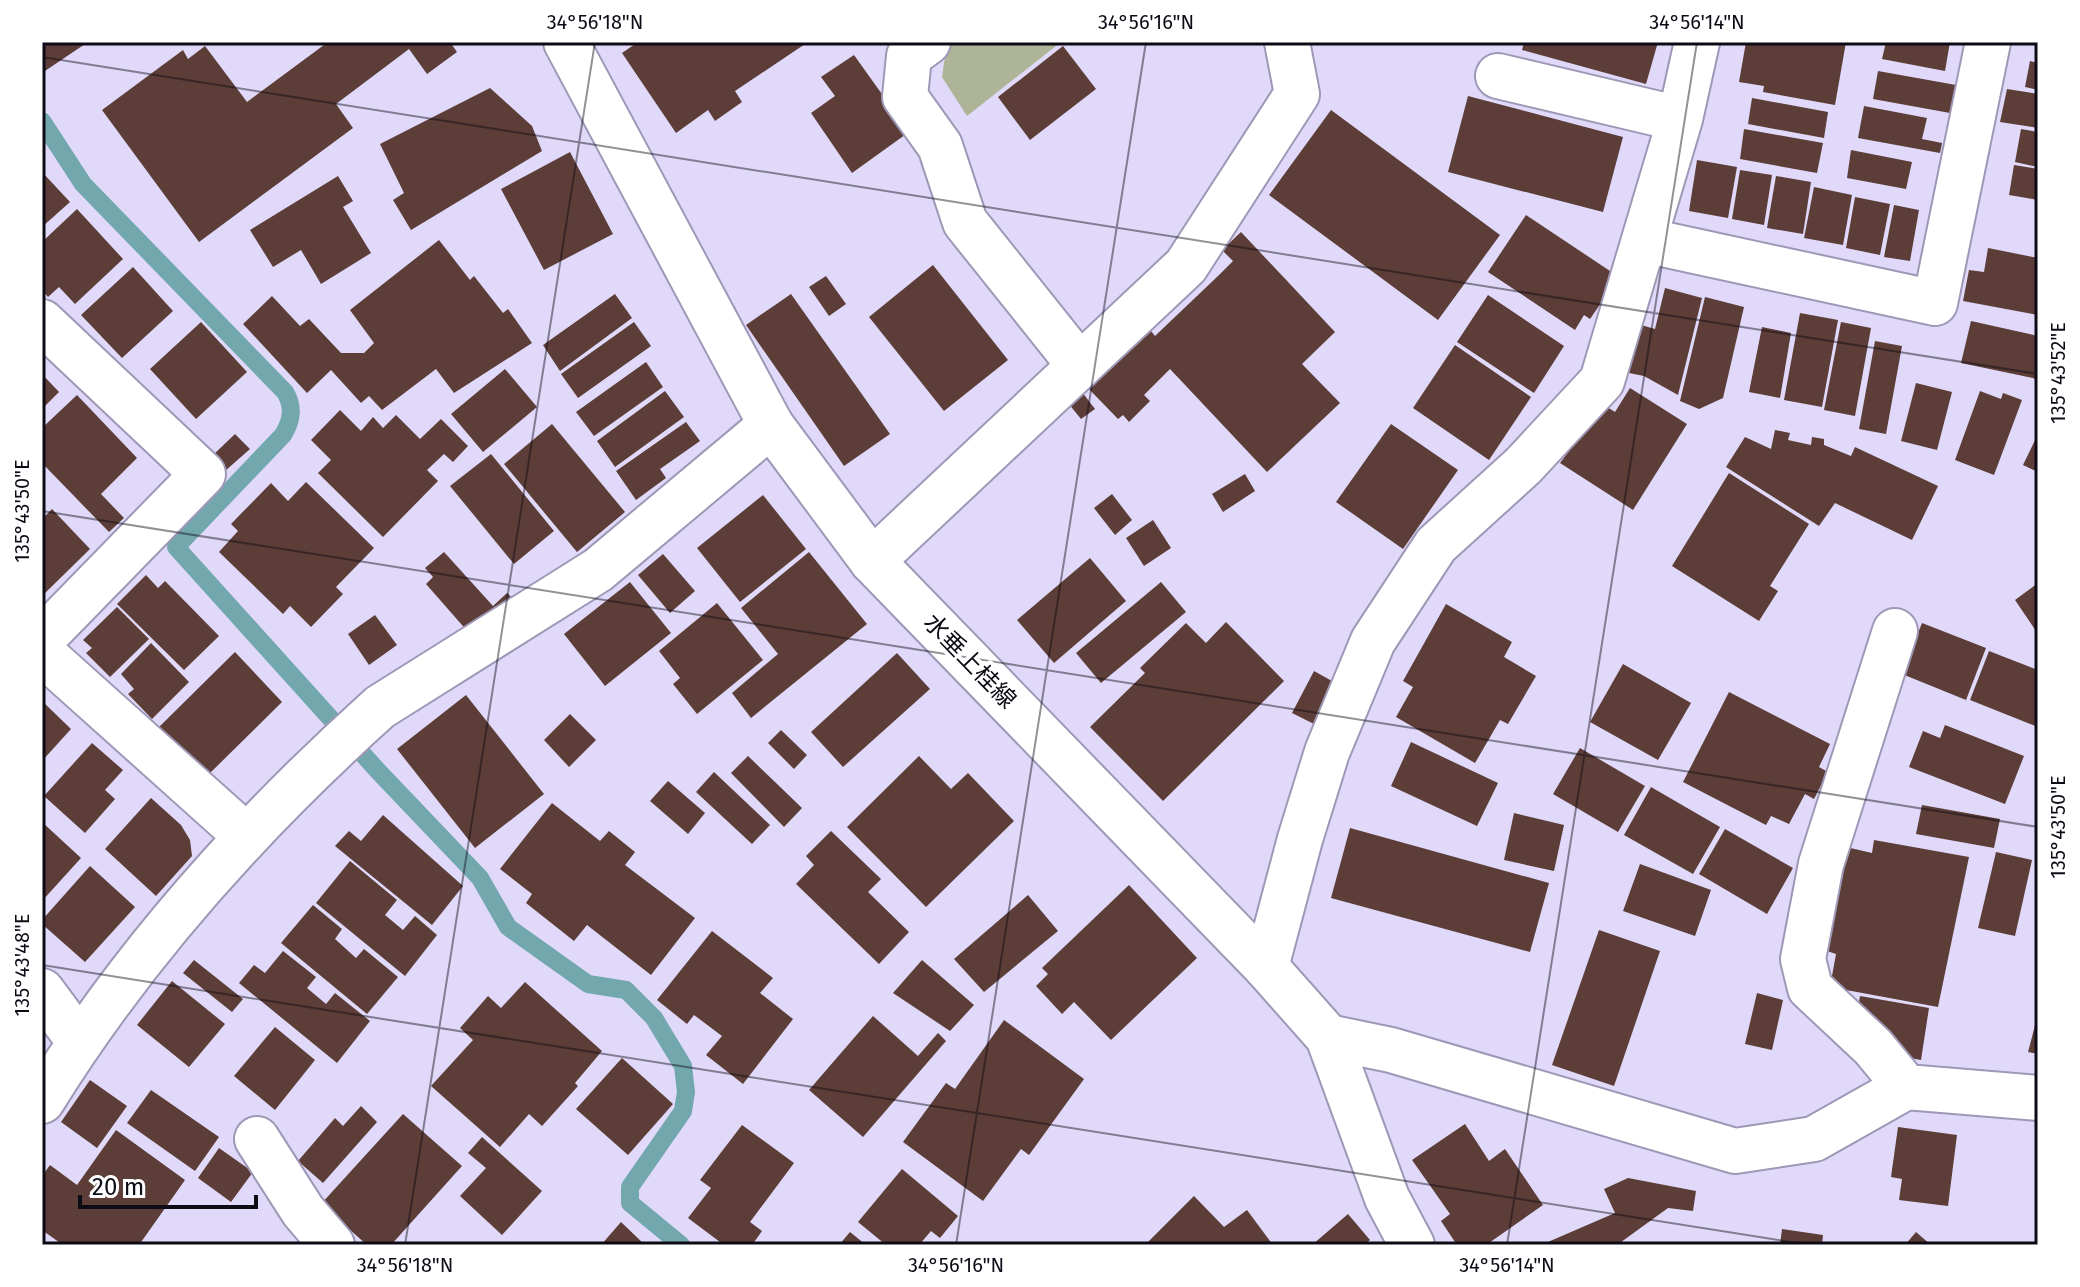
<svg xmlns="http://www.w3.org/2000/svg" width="2080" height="1287" font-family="'Fira Sans','Noto Sans JP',sans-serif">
<rect width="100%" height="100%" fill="#e0d9fa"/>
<path fill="#aeb498" d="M947,42H1061L967,116L942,77Z"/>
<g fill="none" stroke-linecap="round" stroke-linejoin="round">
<path stroke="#73a7ae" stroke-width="18" d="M42,121L83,184L285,392C294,407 292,420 283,435L176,547L378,771L480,878L508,927L588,984L626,990L654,1018L683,1066L686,1092L683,1111L630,1187V1203L681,1245"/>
</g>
<path fill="#5c3d37" d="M42,42H88L42,73Z
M328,42H450L457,52L427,74L409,49L336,104L353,128L199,242L102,110L183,50L188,59L205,46L247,102Z
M638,42H808L735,91L742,102L715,121L708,110L676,133L622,53Z
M1524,42H1658L1646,84L1522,50Z
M1746,42H1846L1835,105L1763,92L1764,86L1739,82Z
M1886,42H1950L1945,71L1882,59Z
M1063,46L1096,89L1030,140L998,97Z
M854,55L909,132L852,173L811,113L835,96L821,77Z
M2030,61L2038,63V90L2025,87Z
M1878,71L1956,85L1950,113L1873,99Z
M490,88L532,126L542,151L411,230L393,200L404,193L380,144Z
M2007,89L2038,94V128L2000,122Z
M1468,96L1623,137L1603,212L1448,172Z
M1752,98L1828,112L1824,138L1748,124Z
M1864,106L1927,118L1922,139L1942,143L1940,153L1858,138Z
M1331,110L1500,235L1438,320L1269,195Z
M1744,129L1823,143L1817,173L1740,159Z
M2021,129L2038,132V167L2015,162Z
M1851,150L1912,162L1906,189L1847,178Z
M570,152L613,234L544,270L501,189Z
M1697,160L1737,167L1728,218L1689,211Z
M2014,165L2038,169V200L2009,195Z
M1740,170L1772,175L1764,225L1732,219Z
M42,172L70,202L42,227Z
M338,176L353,201L343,207L371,253L321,284L301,250L273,267L250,230Z
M1776,176L1811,182L1803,234L1767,228Z
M1814,187L1852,195L1843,245L1804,238Z
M1855,197L1890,204L1880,255L1846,248Z
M1894,205L1919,210L1910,261L1884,257Z
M77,209L123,259L75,304L59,287L48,297L42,290V242Z
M1526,215L1619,277L1590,319L1584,315L1575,330L1488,272Z
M1241,232L1335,332L1302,364L1340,403L1267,472L1170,369L1144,395L1150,401L1129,422L1123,415L1118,419L1088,388L1147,326L1155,336L1218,276L1233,261L1222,250Z
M439,240L470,280L474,276L503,313L508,309L532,343L454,393L436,369L382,410L369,396L361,403L331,370L307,393L243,324L272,296L300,326L309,319L341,353H364L374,343L350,310Z
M1988,248L2038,258V315L1963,301L1969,270L1984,272Z
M933,265L1008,360L944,411L869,317Z
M133,267L173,311L122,358L81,315Z
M826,276L846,304L829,316L809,287Z
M1665,288L1702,298L1678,395L1644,376L1629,373L1641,325L1655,329Z
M615,294L632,318L560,371L543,345Z
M791,294L890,434L844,466L746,325Z
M1488,295L1564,346L1534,393L1457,342Z
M1705,297L1744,307L1723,398L1699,409L1680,401Z
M1800,313L1838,320L1822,407L1784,400Z
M1971,321L2038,336L2037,379L1961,363Z
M201,322L247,372L196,419L150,369Z
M634,322L651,346L578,398L561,374Z
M1841,322L1871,328L1855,416L1824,410Z
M1762,327L1791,333L1780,398L1749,392Z
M1875,341L1902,346L1886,434L1859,429Z
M1455,345L1531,397L1489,460L1413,408Z
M646,362L663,387L594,436L576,412Z
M505,369L537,407L483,452L451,414Z
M42,374L59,392L42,409Z
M1916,383L1952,392L1937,450L1901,441Z
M1630,388L1687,424L1633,510L1560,463L1604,405L1615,412Z
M665,391L684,417L615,467L597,441Z
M1980,391L2001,399L2003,393L2022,400L1994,475L1955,460Z
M1082,392L1095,409L1081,419L1068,403Z
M77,395L137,458L101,494L124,518L109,532L42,463V428Z
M340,410L361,431L373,417L383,428L396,415L420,439L441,419L468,446L453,462L444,454L427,470L438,481L383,537L318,473L331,460L311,440Z
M686,422L700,441L660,469L666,478L636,500L616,471Z
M552,424L625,512L577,552L504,464Z
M1391,424L1458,470L1403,549L1336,502Z
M1775,430L1790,433L1788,440L1811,445L1812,437L1824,439V445L1851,456L1855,447L1938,486L1912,540L1835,503L1819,526L1726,467L1745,437L1771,449Z
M235,434L250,449L225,471L212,456Z
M2038,434V472L2023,465Z
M491,454L554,531L514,564L450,486Z
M1729,473L1809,524L1770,586L1778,591L1759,621L1672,566Z
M1245,474L1255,491L1223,512L1212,494Z
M306,482L374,548L336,587L343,594L311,627L290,606L283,614L219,552L238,531L231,524L271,483L288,501Z
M1112,494L1132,520L1115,535L1094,508Z
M763,495L806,549L740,602L697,548Z
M52,509L90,549L42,596V519Z
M1153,520L1171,548L1144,566L1126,538Z
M444,552L493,606L507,593L517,602L469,633L426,584L433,577L425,568Z
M809,552L867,624L751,718L732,693L778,654L741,608Z
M663,554L695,591L670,613L638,575Z
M1090,558L1126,601L1054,663L1017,620Z
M146,575L158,588L165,581L219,636L184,670L117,604Z
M630,582L671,633L605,686L564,634Z
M1161,582L1186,612L1101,683L1076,653Z
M2038,583V634L2015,600Z
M717,603L763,660L697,714L673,684L680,678L659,651Z
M1446,604L1512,642L1504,657L1536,676L1508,724L1500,720L1475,763L1396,717L1413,687L1403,681Z
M117,607L149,639L110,677L86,653L92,648L83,640Z
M375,615L397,645L369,665L348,634Z
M1226,622L1284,681L1163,801L1090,727L1145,673L1140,668L1186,623L1206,643Z
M1922,623L1986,648L1966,700L1902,674Z
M151,643L189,682L152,719L128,694L134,689L121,674Z
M1989,651L2038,670V727L1970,700Z
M235,652L282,702L207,776L159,727Z
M897,653L930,689L843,767L811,732Z
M1623,664L1691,703L1658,760L1590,722Z
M1314,671L1332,681L1320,727L1292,713Z
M1729,692L1830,744L1819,767L1828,772L1814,799L1805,794L1789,824L1771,816L1766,825L1683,782Z
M466,695L544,794L475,848L397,749Z
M42,701L71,729L42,761Z
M570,714L596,740L569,767L544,740Z
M1945,725L2024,756L2005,804L1909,767L1923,731L1940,738Z
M781,730L807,755L794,769L768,743Z
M1411,742L1498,783L1477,826L1391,786Z
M92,743L123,770L105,790L115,799L85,833L44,796Z
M1580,748L1645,786L1618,832L1553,794Z
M748,756L802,808L784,827L731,773Z
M919,756L951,789L968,773L1014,821L926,907L847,827Z
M714,772L770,825L752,844L696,792Z
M668,781L705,813L688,834L650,801Z
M1651,787L1720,827L1693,874L1624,835Z
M151,798L181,825L190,840L192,856L156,896L105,849Z
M552,803L600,841L609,831L635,852L625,865L695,918L651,975L587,925L574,941L526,903L532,894L500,869Z
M1922,805L2000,819L1994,848L1916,834Z
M1514,813L1564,825L1554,871L1504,860Z
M383,815L463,886L432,925L335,846L349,831L361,841Z
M42,822L81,858L42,901Z
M1350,828L1549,883L1530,952L1331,898Z
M1725,829L1793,868L1767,914L1699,874Z
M831,831L881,879L868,892L909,932L879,964L796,884L814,865L806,856Z
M1874,840L1969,857L1938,1007L1830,987L1836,954L1827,951L1846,847L1872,853Z
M1996,852L2032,860L2015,936L1978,928Z
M350,861L397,900L385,915L403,930L415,916L437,935L405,976L316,903Z
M1640,864L1711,890L1695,936L1623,911Z
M90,866L135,907L85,962L42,924V920Z
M1129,885L1197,958L1111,1040L1074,1002L1062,1014L1036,986L1048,974L1042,968Z
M1028,895L1058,931L984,992L954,959Z
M313,905L342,929L335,939L356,958L364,949L398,977L367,1014L281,943Z
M1599,930L1660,951L1614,1086L1552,1065Z
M712,931L773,978L760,993L793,1019L743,1084L706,1055L722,1036L694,1015L687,1024L657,1000Z
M283,951L316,977L307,988L326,1004L335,993L370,1021L337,1063L239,983L254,965L265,973Z
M194,960L243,999L232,1012L183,973Z
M922,960L974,1005L950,1031L893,993Z
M172,981L225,1024L189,1067L137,1025Z
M525,982L602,1051L575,1083L578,1086L542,1126L529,1114L500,1147L431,1086L473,1040L460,1028L488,996L501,1008Z
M1757,993L1783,1000L1772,1050L1745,1044Z
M1860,996L1929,1008L1921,1060L1910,1058L1857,1014Z
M2038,1014V1054L2028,1052Z
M873,1016L918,1056L938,1033L946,1041L863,1137L809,1090Z
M1004,1020L1084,1079L1029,1155L1021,1149L983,1201L903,1142L946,1083L955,1089Z
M275,1027L315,1060L275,1110L234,1076Z
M622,1058L673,1104L628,1155L576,1109Z
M90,1080L127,1106L97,1148L61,1122Z
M151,1090L219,1137L195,1171L127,1123Z
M361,1106L377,1122L323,1183L298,1161L335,1118L343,1126Z
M403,1114L462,1166L391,1245H367L321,1204Z
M1465,1124L1489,1161L1505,1149L1543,1205L1486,1245H1457L1441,1221L1450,1214L1412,1160Z
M742,1125L794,1163L750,1222L762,1231L752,1245H724L688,1218L711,1188L700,1180Z
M1898,1127L1957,1135L1948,1206L1899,1200L1902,1179L1891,1177Z
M116,1130L185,1180L139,1245H63L42,1230V1176L50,1165L77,1185Z
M482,1137L542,1191L502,1235L460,1196L486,1168L468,1153Z
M219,1148L253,1172L231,1202L198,1178Z
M902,1169L958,1216L940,1238L931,1231L919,1245H886L858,1222Z
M1628,1178L1696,1191L1693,1211L1668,1208L1617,1245H1541L1615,1213L1604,1189Z
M1194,1196L1224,1227L1247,1210L1273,1245H1145Z
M1348,1214L1370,1240L1364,1245H1312Z
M621,1222L645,1245H601Z
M1782,1229L1823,1235L1822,1245H1780Z
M850,1232L866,1245H839Z
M1916,1232L1931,1245H1905Z"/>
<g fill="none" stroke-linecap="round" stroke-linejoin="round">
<defs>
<path id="street" d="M928,42L909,56L905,97L940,146L965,222L1080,366
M1498,76L1680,119
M1644,240L1935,303L1988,42
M42,322L203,474L42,639
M872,561L1186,266L1297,94L1287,42
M1895,631L1821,864L1803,959L1810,988L1873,1047L1906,1087
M42,653L245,835
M1266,967L1300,839L1327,752L1373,641L1436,545L1523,466L1602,381L1680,119L1697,42
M42,991L79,1041
M1328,1037L1391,1050L1735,1151L1814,1139L1906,1087L2038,1098
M42,1101C133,954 252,822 380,707L598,570L771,425
M257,1139L303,1211L332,1245"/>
<path id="secondary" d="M566,42L771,425L872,561L1266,967L1328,1037L1387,1198L1412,1245"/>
</defs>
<use href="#street" stroke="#9e98b6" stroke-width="48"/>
<use href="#secondary" stroke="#9e98b6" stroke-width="48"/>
<use href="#street" stroke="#fff" stroke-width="44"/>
<use href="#secondary" stroke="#fff" stroke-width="44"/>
</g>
<path fill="none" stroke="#0d0b15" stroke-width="2" stroke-opacity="0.45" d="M42,57L2038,374M42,57L44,42M42,511L2038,827M42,965L1810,1245M405,1245L595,42M956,1245L1146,42M1507,1245L1697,42"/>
<g text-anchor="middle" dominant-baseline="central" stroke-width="8" stroke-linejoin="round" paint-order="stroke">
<g font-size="24" fill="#0d0b15" stroke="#fff">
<text transform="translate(970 661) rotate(46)">水垂上桂線</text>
</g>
</g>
<rect width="2080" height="1287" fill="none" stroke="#ffffff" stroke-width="88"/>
<path d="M80 1195v12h176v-12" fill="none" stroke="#0d0b15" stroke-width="4"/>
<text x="92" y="1195" font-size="24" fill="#0d0b15" stroke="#ffffff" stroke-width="6" paint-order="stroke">20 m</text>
<rect x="44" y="44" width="1992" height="1199" fill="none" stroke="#0d0b15" stroke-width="3"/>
<g font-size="20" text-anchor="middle" fill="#0d0b15">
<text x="595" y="29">34°56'18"N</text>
<text x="1146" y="29">34°56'16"N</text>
<text x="1697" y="29">34°56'14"N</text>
<text transform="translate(2058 373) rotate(-90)" y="7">135°43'52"E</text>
<text transform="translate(22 511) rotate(-90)" y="7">135°43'50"E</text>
<text transform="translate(2058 827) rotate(-90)" y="7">135°43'50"E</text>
<text transform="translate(22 965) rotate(-90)" y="7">135°43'48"E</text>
<text x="405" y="1272">34°56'18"N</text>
<text x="956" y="1272">34°56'16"N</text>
<text x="1507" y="1272">34°56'14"N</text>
</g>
</svg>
